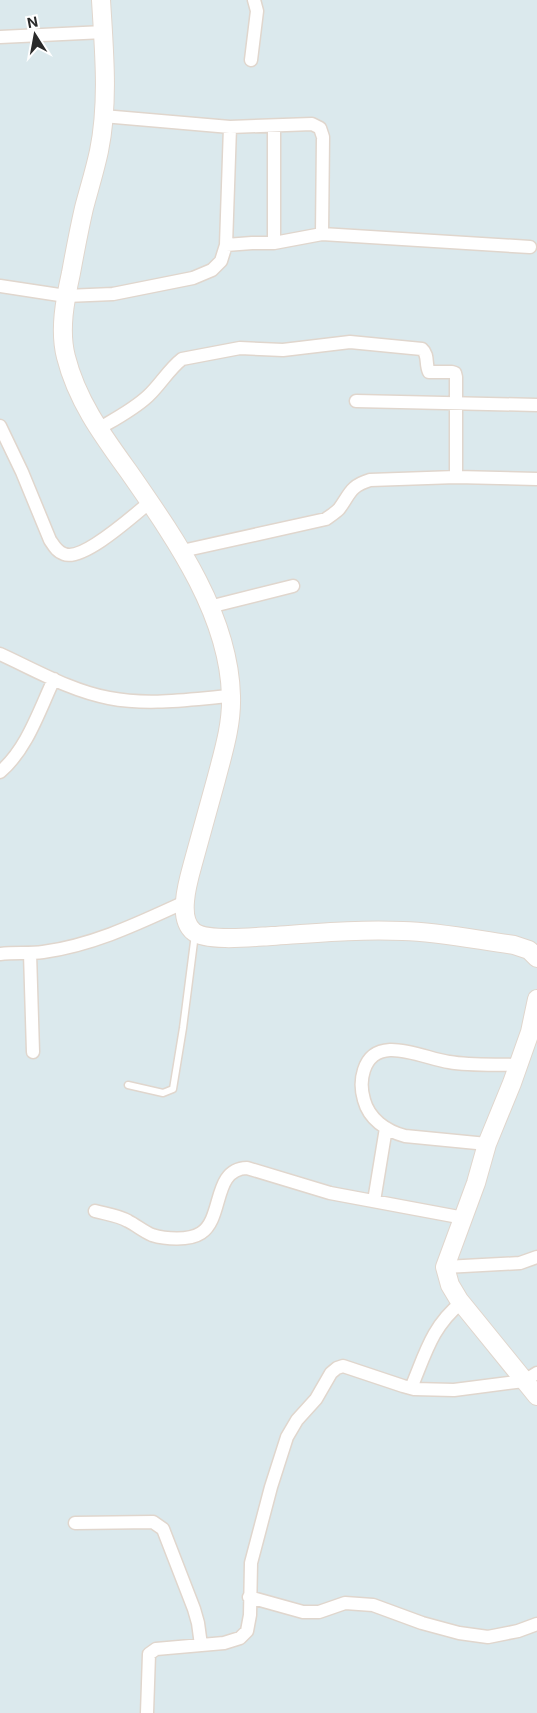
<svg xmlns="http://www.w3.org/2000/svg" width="537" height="1713" font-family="Inter,sans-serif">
<rect width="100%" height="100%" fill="#dbe9ed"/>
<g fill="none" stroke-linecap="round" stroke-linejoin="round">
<defs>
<path id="lane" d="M128,1085L163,1093L173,1089L183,1028L195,934"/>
<path id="street" d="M0,37L104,32
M251,60L257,11L254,0
M103,116L230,127L312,124L320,128L323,137L322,234
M274,243V126
M226,245L252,243H274L322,234L530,247
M0,286L66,296L113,294L193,278L212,270L221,261L226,245L230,127
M356,401L537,405
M0,426L22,472L50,540C54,546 57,552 64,554C83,562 135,514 150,502
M98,429C115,419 133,410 148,396C160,385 169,369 182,359L240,348L283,350L350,342L422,349C429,355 425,364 429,372H452L455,373L456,377V477
M182,551L326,519C330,516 335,513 339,509C350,494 350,486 370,480L456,477L537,479
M209,607L293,586
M0,654C35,670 71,691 109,698C150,706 191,699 231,696
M0,772C27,749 39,711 54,679
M30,953L33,1052
M0,954C14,952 29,954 43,952C94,945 139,923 185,902
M487,1144L405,1136C386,1131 369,1119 364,1100C361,1090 361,1079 364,1070C376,1032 424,1059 449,1062C472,1066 496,1064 518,1065
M374,1201L386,1128
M95,1211C106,1214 118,1215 128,1221C136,1225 143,1231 152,1235C165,1239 189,1241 201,1233C224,1218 212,1169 247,1168L330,1193L464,1218
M445,1267L520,1263L537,1257
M411,1388C425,1355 432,1326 461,1303
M75,1523L153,1522L163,1529L194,1609L198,1623L201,1645
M249,1597L303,1612H319L345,1603L373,1605L422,1623L459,1633L488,1637L518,1631L537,1624
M147,1713L149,1654L156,1649L224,1643L240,1638L247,1631L250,1615L251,1563L271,1487L287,1437L297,1420L316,1399L331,1373L337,1368L343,1366L403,1386L414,1389L454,1390L524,1381L537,1373"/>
<path id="secondary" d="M101,0C104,50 109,102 99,151C95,170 89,189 84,208C79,230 75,251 71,273C65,300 59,330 66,357C77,401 103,436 129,472C174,537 229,614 231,696C232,725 223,753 216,780C209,806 202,831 195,856C191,871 186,886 185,901C184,912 185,925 194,932C208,942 254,937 272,936C316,933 359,929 403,931C440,932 477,940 514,945L529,950L537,958
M537,999L530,1032L512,1083L487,1144L476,1183L445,1267L450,1285L459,1300L537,1396"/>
</defs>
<use href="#lane" stroke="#e0d6cd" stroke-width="9"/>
<use href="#street" stroke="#e0d6cd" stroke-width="15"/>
<use href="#secondary" stroke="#e0d6cd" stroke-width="20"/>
<use href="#lane" stroke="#fff" stroke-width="6"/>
<use href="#street" stroke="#fff" stroke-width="12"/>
<use href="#secondary" stroke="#fff" stroke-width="18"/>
</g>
<g transform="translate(35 35) rotate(349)" stroke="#ffffff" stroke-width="4" paint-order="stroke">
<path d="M0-4L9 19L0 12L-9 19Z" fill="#2a2a2a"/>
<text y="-8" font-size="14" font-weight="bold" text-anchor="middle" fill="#2a2a2a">N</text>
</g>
</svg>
